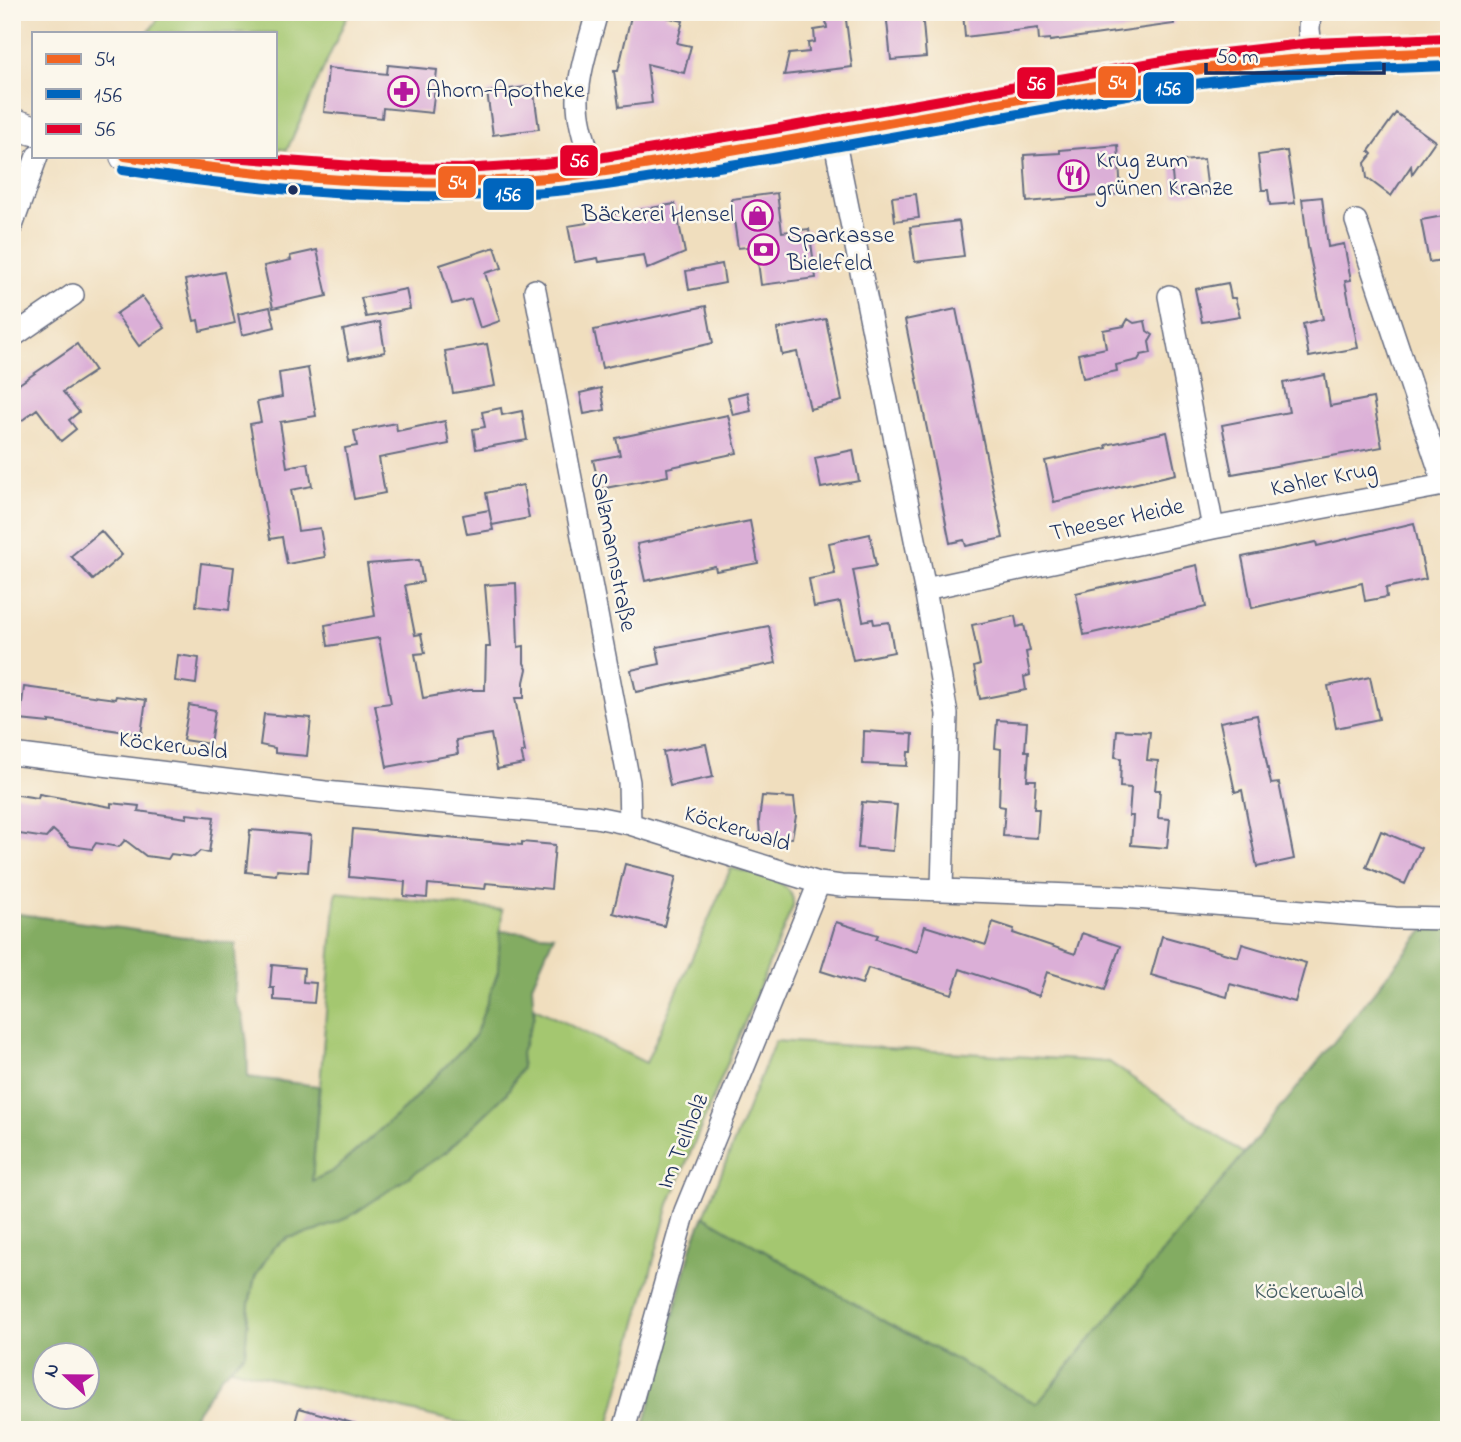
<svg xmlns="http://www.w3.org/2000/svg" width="1461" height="1442" font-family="'Indie Flower',sans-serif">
<rect width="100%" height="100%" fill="#fbf7ec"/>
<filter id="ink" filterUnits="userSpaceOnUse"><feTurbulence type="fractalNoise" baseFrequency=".0143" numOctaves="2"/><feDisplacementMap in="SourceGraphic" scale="14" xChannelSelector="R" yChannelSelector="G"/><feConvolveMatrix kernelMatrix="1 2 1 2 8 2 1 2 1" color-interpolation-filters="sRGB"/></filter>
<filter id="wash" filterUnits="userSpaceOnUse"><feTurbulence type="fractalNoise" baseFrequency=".00686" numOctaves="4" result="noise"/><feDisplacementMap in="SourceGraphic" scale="28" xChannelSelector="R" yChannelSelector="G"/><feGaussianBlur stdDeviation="1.57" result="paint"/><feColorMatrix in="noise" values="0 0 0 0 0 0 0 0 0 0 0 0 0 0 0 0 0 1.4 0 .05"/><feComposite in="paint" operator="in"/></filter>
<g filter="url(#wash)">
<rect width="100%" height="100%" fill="#f0debe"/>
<path fill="#a4c770" stroke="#607b67" stroke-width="2" d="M163,12H349L287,150L275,148V33H148Z
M731,868C752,874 796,878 793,906L669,1204L608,1430H490L230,1368L245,1353L249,1304L255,1277L273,1248L288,1238L317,1231L446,1152L506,1094L522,1068L521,1053L534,1016L535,1008L646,1063Z
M336,892L502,910L498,972L475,1036L405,1108L333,1171L312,1181Z
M775,1041L1109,1062L1244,1154L1037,1405L889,1324L704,1216Z"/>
<path fill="#83ac62" stroke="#4f6e60" stroke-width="2" fill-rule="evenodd" d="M12,913L236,944L235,1001L243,1016L247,1043L248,1077L319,1086L312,1181L333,1171L405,1108L475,1036L498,972L500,931L554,935L532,985L534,1016L521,1053L522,1067L506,1094L446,1152L349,1217L317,1231L288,1238L273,1248L255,1277L249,1304L245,1353L222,1375L184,1430H12ZM46,1354H88V1396H46Z
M1435,919L1449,920V1430H643L693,1242L704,1216L889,1324L1037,1404L1244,1154L1418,937Z"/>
<g id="blocks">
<path fill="#dbafd7" d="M632,12H667L666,17L683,21L677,43L691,46L684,73L647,64L652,103L619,107L614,71H618Z
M825,12H845L852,67L784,75L789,54L809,52L808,43L815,42L814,30L827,28Z
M886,12H922L926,57L891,60Z
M963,12H1173L1174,24L1050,41V39L1039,40L1038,28L965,37Z
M388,65L437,70L432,113L383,108L382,118L324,112L328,68L387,74Z
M533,86L539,129L493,135L487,92Z
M1396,113L1435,141L1412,174L1411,166L1391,196L1367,178L1365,163L1372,154L1369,151Z
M1118,145L1121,194L1027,202L1024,155L1060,153V150Z
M1287,151L1295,203L1270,205L1268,190H1262L1258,155Z
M1204,159L1208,192L1174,195L1171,162Z
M777,193L782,232L809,229L816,278L761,285L756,246L738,248L731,199Z
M916,194L919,218L895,221L892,197Z
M1322,197L1328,247L1344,244L1351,280L1345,281L1358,348L1309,357L1303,324L1323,319L1308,247L1302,199Z
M675,204L685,253L647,269L644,255L599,262L598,258L575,262L568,226L587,223L586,219Z
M1449,215V259L1429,262L1421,220Z
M959,221L964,256L915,262L910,227Z
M495,247L502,268L485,273L500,321L480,328L471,299L452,304L440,265Z
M317,250L327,296L273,308L264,266L291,260L290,256Z
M722,264L725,283L689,290L686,271Z
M224,272L235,323L200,331L198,320L194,321L185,280Z
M1228,283L1231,298H1235L1240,316L1202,322L1195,289Z
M406,289L410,309L366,317L361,298Z
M142,296L165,328L139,346L116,314Z
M706,306L713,343L602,368L594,330Z
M270,307L275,327L242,335L238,314Z
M956,309L1003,538L966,546L964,540L950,543L905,320Z
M826,319L842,401L810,409L797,352L782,355L777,329Z
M1128,319L1134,323L1145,321L1147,331L1153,335L1149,342L1151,353L1141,355L1138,360L1116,365L1117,371L1083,378L1078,354L1106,348L1103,330L1124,326Z
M380,322L385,352L349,359L343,330Z
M77,344L95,371L63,392L79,412L69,420L76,429L61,441L37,409L12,428V389Z
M487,344L495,386L453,393L445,351Z
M308,368L316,416L280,422L287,467L308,463L312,486L291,490L298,531L320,528L325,557L287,564L282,537L270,539L250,424L261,422L257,402L282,397L279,373Z
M1325,375L1330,406L1373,398L1382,447L1232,474L1222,425L1289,412L1283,383Z
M601,388L605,410L584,414L580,393Z
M747,392L751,411L733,415L728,397Z
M501,408L502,415L522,411L527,440L476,449L473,429L485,427L482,412Z
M728,415L737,453L667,468L668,476L600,489L593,460L620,455L616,438Z
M445,421L449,444L379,458L385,493L354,499L345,448L357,446L354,431L396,423L397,431Z
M1167,432L1176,474L1054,502L1045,461L1107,448L1106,445Z
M853,450L859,481L821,488L815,458Z
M523,485L529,518L492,525L486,493Z
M489,510L493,530L467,534L463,515Z
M750,521L758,563L716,571L715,566L645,581L637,544Z
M1414,523L1426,579L1386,588L1387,597L1365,601L1362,583L1252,608L1242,557L1316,542L1317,546Z
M101,531L122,555L93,580L71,556Z
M870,534L876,566L853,570L863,621L873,619L874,624L889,622L894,652L853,660L840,602L814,607L809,579L835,574L829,543Z
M419,560L423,582L405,585L415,635L421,634L425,653L415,654L423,698L469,690H485L486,647H490L485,585L516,583L518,647L524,646V663L527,669L524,682V698H515L525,752H521L524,764L497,769L491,734L456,740L458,754L387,767L375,705L391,703L379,638L328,646L325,625L375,616L367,564Z
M201,563L234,567L229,610L196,606Z
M1197,565L1206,607L1084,635L1076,593Z
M1015,616L1017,627L1024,625L1030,651L1026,652L1030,675L1024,677L1026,690L980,699L974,667L980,665L972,625Z
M769,626L776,663L636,692L631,670L660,664L657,647Z
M178,655L199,658L196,684L175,681Z
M1370,677L1379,719L1336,728L1328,686Z
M24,687L115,699L116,696L146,700L141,734L49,721V723L20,720Z
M189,705L215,710L210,744L183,740Z
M264,714L311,718L307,756L275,753V748L260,745Z
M1257,715L1271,784L1279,783L1294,859L1257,867L1242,790L1235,792L1220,722Z
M997,720L1027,722L1025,751H1029L1027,780H1036L1034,809H1039L1037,838L1003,836L1005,807L999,806L1001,749L995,748Z
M1117,730L1150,732L1147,760L1158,761L1155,790H1160L1158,818L1170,819L1167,848L1131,845L1133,816H1129L1131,788L1120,787L1121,758L1115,757Z
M864,731L913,734L912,752H908L907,766L863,764Z
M706,744L713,777L670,786L663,752Z
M12,794L38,798L39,794L111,807V803L139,806L138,811L187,818V814L214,817L209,853L200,851L194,857L171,854L168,859L146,856L125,840L119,847L96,843L92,849L71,846L53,830L46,838L12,833Z
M762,796L794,798L796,816L792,838L760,836L759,821Z
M862,802L897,805L893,851L858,848Z
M353,829L522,845V842L555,845L551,889L486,883L485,889L428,884L427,898L404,896L405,882L349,877Z
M250,830L311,835L308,872L277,870L276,875L246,872Z
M1381,831L1421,848L1405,884L1366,867Z
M625,864L676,877L664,926L613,913Z
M836,922L878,935L876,939L917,952L925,926L986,945L993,922L1014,929L1013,933L1075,954L1082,933L1120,946L1105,990L1047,972L1039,996L960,969L952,994L868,968L862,984L821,971Z
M1162,936L1238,957L1242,944L1306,963L1295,1002L1230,984L1227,997L1151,975Z
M272,965L304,968L303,982L316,983L314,1003L274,1000V988H270Z
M299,1408L356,1424L355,1430H293Z"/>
</g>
</g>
<g filter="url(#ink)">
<use href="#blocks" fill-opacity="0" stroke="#666c80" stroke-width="2"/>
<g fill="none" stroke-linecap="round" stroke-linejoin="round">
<defs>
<path id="minor" d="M1310,12L1309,29L1312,57
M833,133L925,589L947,714L942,888
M594,173C588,149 577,123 578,98C579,69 590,40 597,12
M1356,221L1444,484
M12,226L37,156
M535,290L629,782L630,824
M12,337L73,295
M1213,528L1449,484
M925,589L1213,528L1169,296
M12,754L325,792L596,817L630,824L819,883L841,886L1123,897L1395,918L1449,919
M624,1430L685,1211L819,883"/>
<path id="secondary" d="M12,123L33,130
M125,156L224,171L380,182L463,183L545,178L594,173L777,143L1182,72L1312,57L1449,52"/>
</defs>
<use href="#minor" stroke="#666c80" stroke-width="24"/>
<use href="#secondary" stroke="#666c80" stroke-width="32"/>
<use href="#minor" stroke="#fff" stroke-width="21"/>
<use href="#secondary" stroke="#fff" stroke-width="30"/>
<defs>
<path id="bus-1" d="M125,156C264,177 405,190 546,178C606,173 666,161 725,151C877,127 1029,95 1181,72C1270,59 1359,55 1449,52"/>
<path id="bus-2" d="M123,170C263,191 403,203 545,192C609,187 673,174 737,164C885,139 1033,110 1181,86C1270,72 1359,69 1449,66"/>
<path id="bus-3" d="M217,156L381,168L463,169L544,164L592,159L775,129L1180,58L1311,43L1448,38"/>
</defs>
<use href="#bus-1" stroke="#fbf7ec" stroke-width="16"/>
<use href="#bus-2" stroke="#fbf7ec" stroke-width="16"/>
<use href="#bus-3" stroke="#fbf7ec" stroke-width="16"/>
<use href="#bus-1" stroke="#f26522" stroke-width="10"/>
<use href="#bus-2" stroke="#0065bd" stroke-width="10"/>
<use href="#bus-3" stroke="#e4002b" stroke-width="10"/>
</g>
</g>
<defs>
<symbol id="pharmacy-ring" viewBox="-11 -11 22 22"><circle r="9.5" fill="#fbf7ec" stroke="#b5179e" stroke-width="1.5"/><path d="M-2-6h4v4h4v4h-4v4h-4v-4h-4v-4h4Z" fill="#b5179e"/></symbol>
<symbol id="restaurant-ring" viewBox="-11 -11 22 22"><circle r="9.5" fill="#fbf7ec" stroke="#b5179e" stroke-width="1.5"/><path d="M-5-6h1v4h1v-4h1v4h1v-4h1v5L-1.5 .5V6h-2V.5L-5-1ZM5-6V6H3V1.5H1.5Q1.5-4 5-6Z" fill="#b5179e"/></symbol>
<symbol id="shop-ring" viewBox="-11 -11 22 22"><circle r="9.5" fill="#fbf7ec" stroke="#b5179e" stroke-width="1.5"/><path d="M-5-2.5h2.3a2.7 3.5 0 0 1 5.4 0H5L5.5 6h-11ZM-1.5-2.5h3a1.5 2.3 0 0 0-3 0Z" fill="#b5179e"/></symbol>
<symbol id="bank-ring" viewBox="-11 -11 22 22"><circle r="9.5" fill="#fbf7ec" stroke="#b5179e" stroke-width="1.5"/><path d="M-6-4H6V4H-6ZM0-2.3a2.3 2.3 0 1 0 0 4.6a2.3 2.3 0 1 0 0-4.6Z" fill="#b5179e"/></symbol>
</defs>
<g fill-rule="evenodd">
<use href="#pharmacy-ring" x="386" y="74" width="35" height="35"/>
<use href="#restaurant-ring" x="1056" y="158" width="35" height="35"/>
<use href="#shop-ring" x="740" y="198" width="35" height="35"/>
<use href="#bank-ring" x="746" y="232" width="35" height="35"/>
</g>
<circle fill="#1b2f5e" stroke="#fbf7ec" stroke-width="2.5" cx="293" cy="190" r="6"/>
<g text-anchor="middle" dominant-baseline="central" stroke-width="5" stroke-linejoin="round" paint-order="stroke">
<g font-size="24" fill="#1b2f5e" stroke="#fbf7ec" text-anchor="start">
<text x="426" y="91">Ahorn-Apotheke</text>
<text x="1096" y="161">Krug zum<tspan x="1096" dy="28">grünen Kranze</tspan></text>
<text x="734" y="215" text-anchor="end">Bäckerei Hensel</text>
<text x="787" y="236">Sparkasse<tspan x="787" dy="28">Bielefeld</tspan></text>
</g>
<g font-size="24" fill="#1b2f5e" stroke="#fbf7ec">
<text transform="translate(1324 480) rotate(-11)">Kahler Krug</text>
<text transform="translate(1117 521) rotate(-12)">Theeser Heide</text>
<text transform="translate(612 552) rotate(79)">Salzmannstraße</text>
<text transform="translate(173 747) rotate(7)">Köckerwald</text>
<text transform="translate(737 830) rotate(17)">Köckerwald</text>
<text transform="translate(684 1142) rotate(-68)">Im Teilholz</text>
</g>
<g font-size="24" fill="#445d63" stroke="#fbf7ec">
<text x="1309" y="1292">Köckerwald</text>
</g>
</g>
<g stroke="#fbf7ec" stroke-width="2.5">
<rect x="1097" y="65" width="40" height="34" rx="7" fill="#f26522"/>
<rect x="1016" y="66" width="40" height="34" rx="7" fill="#e4002b"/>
<rect x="1142" y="71" width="53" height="34" rx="7" fill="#0065bd"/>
<rect x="559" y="144" width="40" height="33" rx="7" fill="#e4002b"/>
<rect x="437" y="165" width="40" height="34" rx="7" fill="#f26522"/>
<rect x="482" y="177" width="53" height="34" rx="7" fill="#0065bd"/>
</g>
<g font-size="19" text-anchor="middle" font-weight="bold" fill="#fff">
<text x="1117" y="89">54</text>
<text x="1036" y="90">56</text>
<text x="1168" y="95">156</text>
<text x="579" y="167">56</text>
<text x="457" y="189">54</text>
<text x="508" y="201">156</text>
</g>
<rect width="1461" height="1442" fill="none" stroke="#fbf7ec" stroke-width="42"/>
<rect x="32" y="32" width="245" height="126" fill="#fbf7ec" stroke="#a1a7b3" stroke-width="2"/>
<rect x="46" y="54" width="35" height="10" fill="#f26522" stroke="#a1a7b3" stroke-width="2"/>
<text x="94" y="66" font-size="21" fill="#1b2f5e">54</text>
<rect x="46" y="89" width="35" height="10" fill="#0065bd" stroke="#a1a7b3" stroke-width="2"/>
<text x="94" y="102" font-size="21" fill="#1b2f5e">156</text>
<rect x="46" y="124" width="35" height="10" fill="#e4002b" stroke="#a1a7b3" stroke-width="2"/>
<text x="94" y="136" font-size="21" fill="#1b2f5e">56</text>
<g transform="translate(66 1376) rotate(292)"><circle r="33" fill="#fbf7ec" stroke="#a1a7b3" stroke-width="2"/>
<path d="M0-5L12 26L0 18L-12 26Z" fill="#b5179e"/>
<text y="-10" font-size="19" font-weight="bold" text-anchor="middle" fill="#1b2f5e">N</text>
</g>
<path d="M1206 63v10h178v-10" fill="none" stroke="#1b2f5e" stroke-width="3.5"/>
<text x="1216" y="63" font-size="21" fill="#1b2f5e" stroke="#fbf7ec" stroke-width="5" paint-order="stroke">50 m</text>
</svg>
